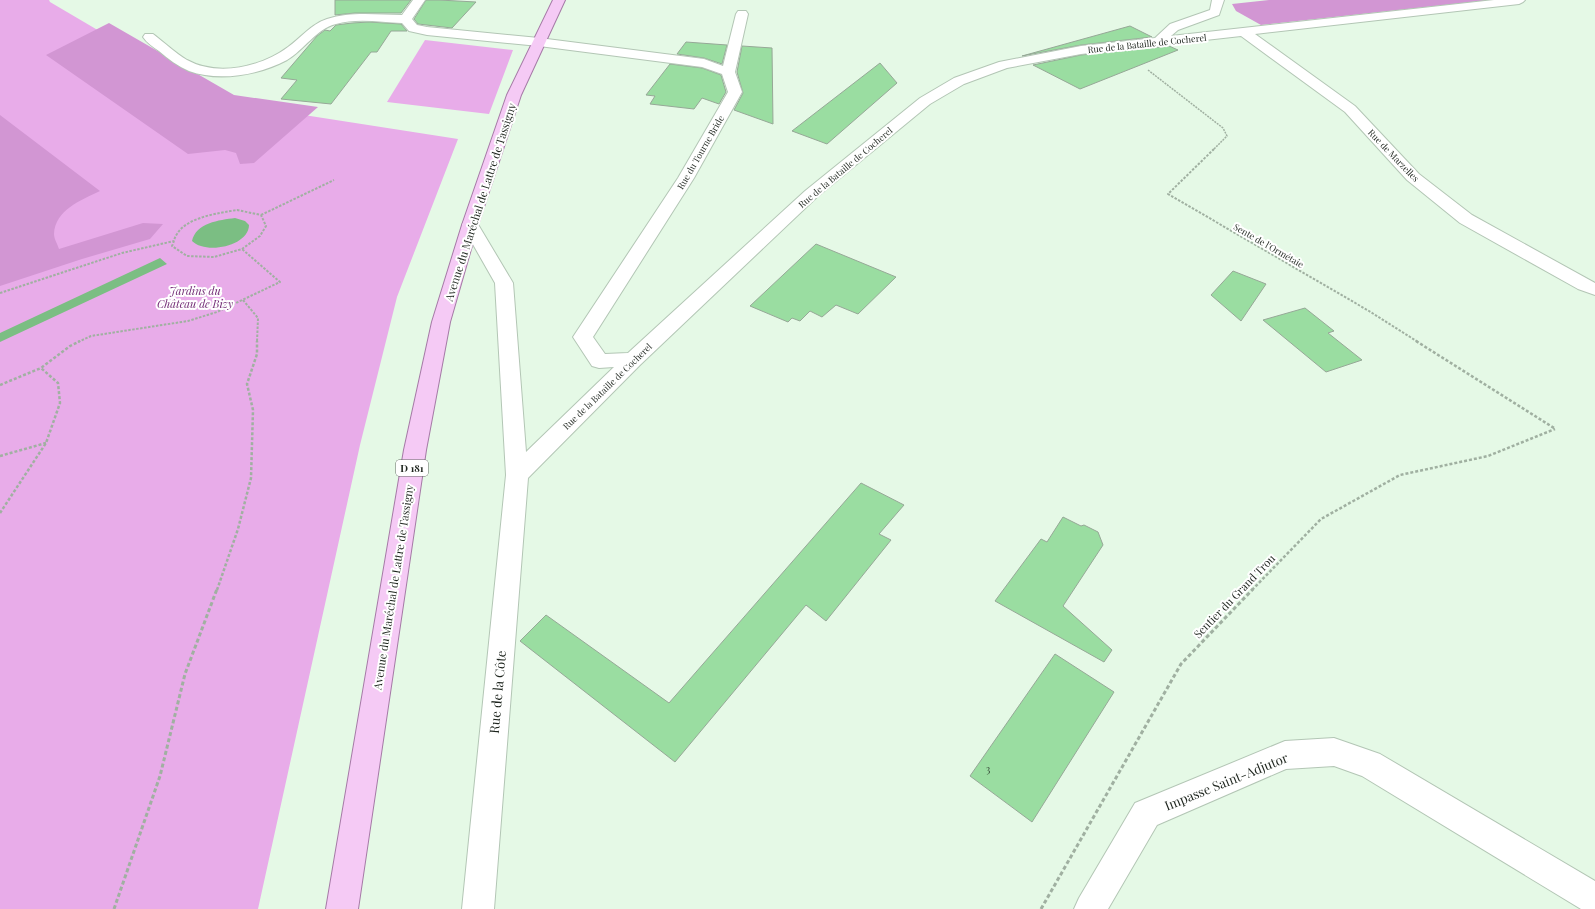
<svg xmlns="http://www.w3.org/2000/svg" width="1595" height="909" font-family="'Playfair Display',serif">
<rect width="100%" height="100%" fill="#e5f9e6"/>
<path fill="#e8ace9" d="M0,0H49L50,2L220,102L458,139L397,297L360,445L258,909H0Z
M425,40L513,50L489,114L387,102Z"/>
<path fill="#d296d3" d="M1269,0H1490L1261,25L1236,11L1232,4Z
M109,23L234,95L318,107L254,163L240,164L236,153L225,150L188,154L46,55Z
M0,115L100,191C81,200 55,210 54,234C54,239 58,245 59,249L143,223L163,224L150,239L82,259L0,286Z"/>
<path fill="#7bbe83" d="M235,218L245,221L249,225C249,246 206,255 192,241C196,223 219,220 235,218Z
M160,258L167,264L0,342V333Z"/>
<path fill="#9adda1" stroke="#96a897" d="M335,0H411L401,13H355L335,15Z
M426,0H439L476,2L452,28L418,24L414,19Z
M369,22L401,24L407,31H391L377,52H371L331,104L281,99L297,80L281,78L317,36L325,30L330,31L336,25L352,23Z
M1130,26L1152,37L1081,45L1022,56Z
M686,42L727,45L722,64L704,58L677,54Z
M742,46L772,48L773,124L734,110L743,93L737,72Z
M1169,46L1178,50L1080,89L1033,65L1081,55Z
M880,63L897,83L827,144L792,131Z
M670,64L702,68L721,75L726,92L719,104L702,98L694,109L650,104L655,96L646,95Z
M816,244L896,277L858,314L836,305L822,317L810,311L800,321L792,318L788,322L750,306Z
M1233,271L1266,284L1241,321L1211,295Z
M1305,308L1334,331L1328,333L1362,360L1326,372L1263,320Z
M861,483L904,505L879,534L891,540L826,621L806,605L675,762L520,641L546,615L669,703Z
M1063,517L1081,526L1084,525L1098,532L1103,545L1063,606L1112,650L1104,662L995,601L1041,539L1047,542Z
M1055,654L1114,692L1032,822L970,776Z"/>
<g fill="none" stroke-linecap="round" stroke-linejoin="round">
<defs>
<path id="minor" d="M413,0H425L412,19L417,25L427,27L539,38L704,59L723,66L736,14L738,11H746L748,14L735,72L742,92L694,178L593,337L605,354L628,353L805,191L920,98L954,78L999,62L1081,46L1155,38L1170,24L1210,10L1212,0H1224L1219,15L1178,30L1171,36L1494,0H1525L1523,2L1519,4L1255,34L1355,106L1419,174L1472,215L1595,283V295L1578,289L1460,223L1407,180L1345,112L1241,36L1081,54L1007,68L964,84L930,104L817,197L640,365L528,478L494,909H462L506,475L495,283L462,225L464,221L470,220L476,221L513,283L526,452L614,367L599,368L592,366L573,337L678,178L728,92L722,74L702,67L539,46L427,35L409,31L402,23C381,22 356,18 336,24C316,29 304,50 287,60C259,75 219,82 189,71C178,66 168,59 159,51C153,47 147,43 143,37L145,34H153C165,43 175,53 187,60C218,77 261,67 288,47C301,38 311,24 327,19C351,11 378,15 402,15Z
M1334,738L1380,754L1595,881V909H1581L1362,776L1334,766L1286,769L1157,825L1108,909H1074L1079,898L1135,803L1285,741Z"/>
<path id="major" d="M553,0H565L521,95L478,225L450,322L426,450L358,909H326L404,450L432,322L462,225L507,95Z"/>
</defs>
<use href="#minor" stroke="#b3c6b5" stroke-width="2"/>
<use href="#major" stroke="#a57aa6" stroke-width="2"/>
<path stroke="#a0b0a1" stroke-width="1.5" stroke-dasharray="2 1" stroke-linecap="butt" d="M1148,70L1223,128L1227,136L1213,150"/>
<path stroke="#a0b0a1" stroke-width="2" stroke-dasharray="2.5 1.5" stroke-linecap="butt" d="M1214,149L1168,194L1369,311L1418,342
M237,210L261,215L266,226L260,236L242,249L214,257L187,256L172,246C174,242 174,238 177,234C187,217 219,213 237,210Z
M261,215L334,180
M0,293L122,253L174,241
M243,300L258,318L257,342
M78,342L91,336L188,321L217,312L280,282L242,249"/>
<path stroke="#a0b0a1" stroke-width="2.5" stroke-dasharray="3 2" stroke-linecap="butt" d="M1416,341L1554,428
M0,385L41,368L70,346L80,341
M0,456L46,443
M0,513L46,443L60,403L58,383L41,368
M217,590L238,529L251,478L253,410L247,384L257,354V341
M1252,590L1321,519L1400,475L1488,456L1555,429"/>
<path stroke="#a0b0a1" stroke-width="3" stroke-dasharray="4 2.5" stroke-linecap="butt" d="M114,909L160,776L185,674L217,589
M1041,909L1181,664L1253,589"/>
<use href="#minor" fill="#fff" fill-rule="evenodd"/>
<use href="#major" fill="#f5caf5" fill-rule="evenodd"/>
</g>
<g text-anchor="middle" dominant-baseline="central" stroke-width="4" stroke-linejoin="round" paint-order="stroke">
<g font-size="9" fill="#1e251e" stroke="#fff">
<text transform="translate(1147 43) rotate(-6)">Rue de la Bataille de Cocherel</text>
<text transform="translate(700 152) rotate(-60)">Rue du Tourne Bride</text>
<text transform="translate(1394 155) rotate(46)">Rue de Marzelles</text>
<text transform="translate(845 167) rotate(-40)">Rue de la Bataille de Cocherel</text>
<text transform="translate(1269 245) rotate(30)">Sente de l'Ormétaie</text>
<text transform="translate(607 386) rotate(-44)">Rue de la Bataille de Cocherel</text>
</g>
<rect fill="#fff" stroke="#626662" stroke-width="1" x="396" y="460" width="32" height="16" rx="3"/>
<g font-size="10" font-weight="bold" fill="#1e251e">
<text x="412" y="468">D 181</text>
</g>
<g font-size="11" fill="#1e251e" stroke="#fff">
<text transform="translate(480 202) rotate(-72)">Avenue du Maréchal de Lattre de Tassigny</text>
<text transform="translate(393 587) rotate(-81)">Avenue du Maréchal de Lattre de Tassigny</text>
<text transform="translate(1234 596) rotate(-46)">Sentier du Grand Trou</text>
</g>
<g font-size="11" font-style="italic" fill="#722b75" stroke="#fff">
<text x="195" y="290">Jardins du<tspan x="195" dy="13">Château de Bizy</tspan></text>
</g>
<g font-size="11" fill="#3d533f">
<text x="988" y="768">3</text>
</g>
<g font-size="13" fill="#1e251e" stroke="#fff">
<text transform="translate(497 692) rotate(-85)">Rue de la Côte</text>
<text transform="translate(1226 781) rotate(-22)">Impasse Saint-Adjutor</text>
</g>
</g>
</svg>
